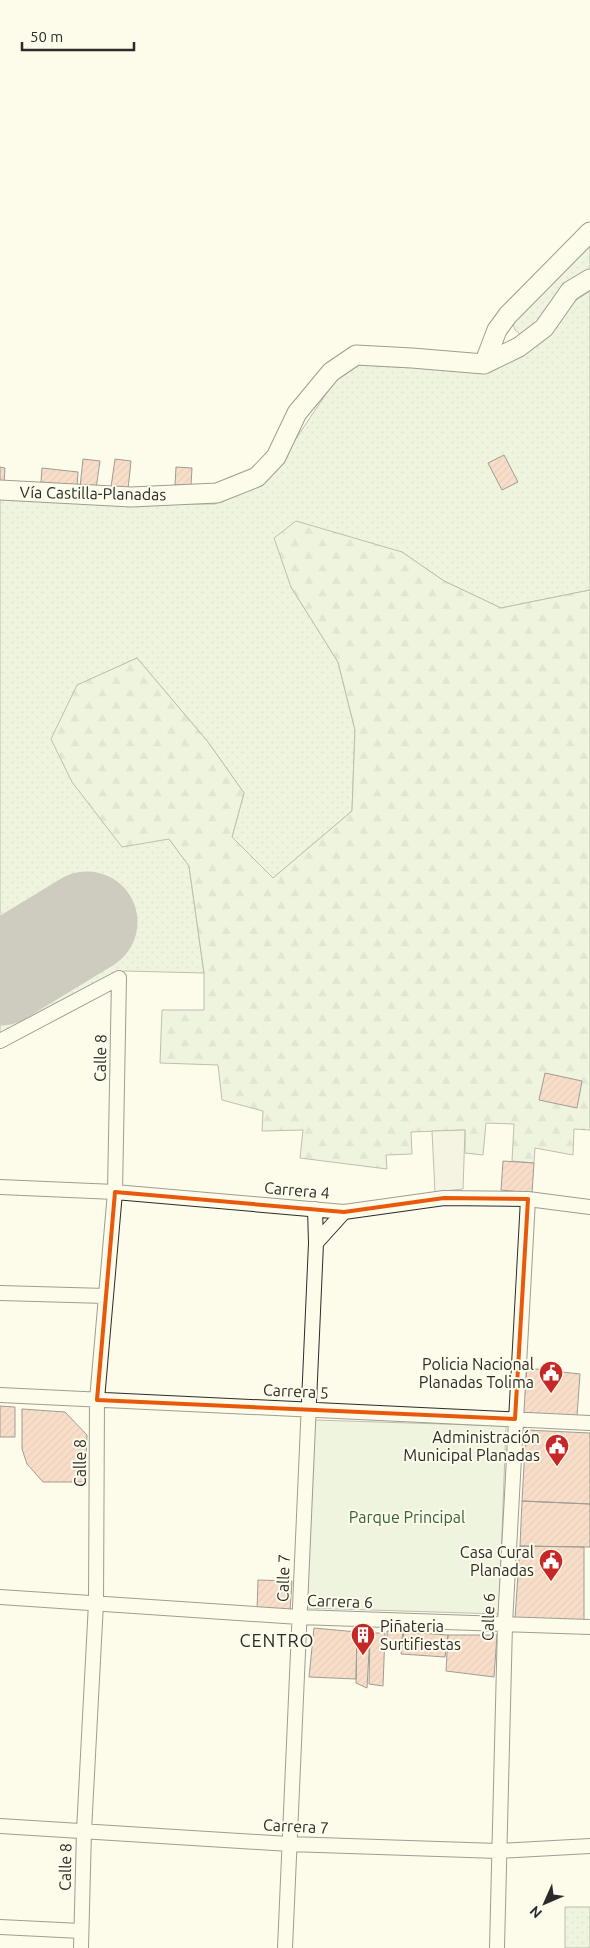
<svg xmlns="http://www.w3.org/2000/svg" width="590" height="1948" font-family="Ubuntu,sans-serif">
<defs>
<pattern id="grass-dots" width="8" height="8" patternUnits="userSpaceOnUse" patternTransform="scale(1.25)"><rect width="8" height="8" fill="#deebd1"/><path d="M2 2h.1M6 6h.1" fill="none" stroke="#bfcab4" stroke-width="1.8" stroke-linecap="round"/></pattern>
<pattern id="forest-firs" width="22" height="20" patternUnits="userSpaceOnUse" patternTransform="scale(1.25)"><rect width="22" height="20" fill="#deebd1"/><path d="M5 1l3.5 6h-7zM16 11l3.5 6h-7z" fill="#bfcab4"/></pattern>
<pattern id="building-hatch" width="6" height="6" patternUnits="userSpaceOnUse" patternTransform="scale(1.25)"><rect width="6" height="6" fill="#f2b8a0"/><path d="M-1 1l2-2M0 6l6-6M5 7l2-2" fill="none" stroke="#d09e8a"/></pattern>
</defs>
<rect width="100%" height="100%" fill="#fdfbea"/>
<path fill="url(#grass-dots)" stroke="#74746e" d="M590,243V276L541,323L521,335L515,330L512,322Z
M590,291V590L501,608L444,581L402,552L291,587L338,662L355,730L352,811L273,878L232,837L244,793L208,742L137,658L78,685L169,839L189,866L204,973L125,971L0,1036V497L128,504H215L257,481L281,461L336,379L359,365L487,371L546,338L575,301Z
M565,1907H590V1948H565Z"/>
<path fill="url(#forest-firs)" stroke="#74746e" d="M296,521L402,552L444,581L501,608L590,590V1130L574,1129L573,1155L535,1148L534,1163L512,1161L514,1124L486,1123L483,1155L465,1153V1130L411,1132L412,1154L386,1155L387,1169L300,1158L303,1130L262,1131L263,1111L222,1100L218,1065L160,1063L162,1010H204V973L189,866L169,839L122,847L72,782L51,739L77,685L137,658L208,742L244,793L232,837L273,878L352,811L355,730L338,662L291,587L274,538Z"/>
<path fill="#deebd1" stroke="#74746e" d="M315,1420L506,1426L499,1614L307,1608Z"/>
<path fill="#eceadb" stroke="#74746e" d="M465,1130L463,1189L435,1192L432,1131Z"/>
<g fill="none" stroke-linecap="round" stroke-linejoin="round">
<path stroke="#94938a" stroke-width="101" d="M0,975L87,922"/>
</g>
<path fill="url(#building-hatch)" stroke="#2b2b2b" d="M504,455L518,482L502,490L488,463Z
M83,459L100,461L96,489L80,487Z
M115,459L131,461L128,489L111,487Z
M0,467L5,468L4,483L0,482Z
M176,467L192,468L191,485H175Z
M42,468L78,472L77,487L41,482Z
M545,1073L582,1081L577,1108L539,1100Z
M503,1161L534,1163L532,1193L501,1190Z
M527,1368L580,1374L577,1416L523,1414Z
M0,1406L15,1407V1437H0Z
M22,1409L65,1412L87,1435L85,1482H43L27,1464L22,1449Z
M526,1430L590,1433V1504L522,1501Z
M522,1501L590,1504V1547L520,1546Z
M520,1546L584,1547V1621L515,1618Z
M258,1580L292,1581L290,1611L257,1610Z
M314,1628L357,1632L356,1679L309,1677Z
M403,1630L401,1650L387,1648V1631Z
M357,1632L370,1633L367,1688L356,1683Z
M404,1632L448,1635L445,1657L401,1654Z
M370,1633H385L383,1686L369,1684Z
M448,1635H497L494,1677L446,1671Z"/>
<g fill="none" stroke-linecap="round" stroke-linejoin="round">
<defs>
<path id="street" d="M0,1041L119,978L115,1192L97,1400L96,1603L84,1831L81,1948
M0,1187L115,1192L344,1212L444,1198L528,1199L590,1207
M316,1243L344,1212
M0,1293L106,1296
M0,1395L590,1423
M0,1597L299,1617L590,1627
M0,1826L289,1844L498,1851L590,1846
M0,1927L81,1931
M285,1948L316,1243L315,1209
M497,1948L505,1624L528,1199"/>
<path id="secondary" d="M484,364L497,330L508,315L590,232
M0,490L131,497L217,493L257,477L276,457L297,413L331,372L356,355L412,358L484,364L519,347L544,328L570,291L590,279"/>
</defs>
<use href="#street" stroke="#2b2b2b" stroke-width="16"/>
<use href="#secondary" stroke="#2b2b2b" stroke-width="21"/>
<use href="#street" stroke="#fdfbea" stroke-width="14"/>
<use href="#secondary" stroke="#fdfbea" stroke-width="19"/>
</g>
<path d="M0 0H590V1948H0ZM115,1192L344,1212L444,1198L528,1199L515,1419L97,1400Z" fill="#fdfbea" fill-opacity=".55" fill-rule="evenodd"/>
<path fill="none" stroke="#e8590c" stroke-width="4" stroke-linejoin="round" d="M115,1192L344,1212L444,1198L528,1199L515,1419L97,1400Z"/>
<defs>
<symbol id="civic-pin" viewBox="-11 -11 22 30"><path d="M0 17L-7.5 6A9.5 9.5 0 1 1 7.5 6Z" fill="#c62828" stroke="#fdfbea"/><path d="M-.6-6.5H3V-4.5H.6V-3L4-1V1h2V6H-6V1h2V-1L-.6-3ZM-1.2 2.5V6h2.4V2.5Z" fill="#fff"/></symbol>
<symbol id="building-pin" viewBox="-11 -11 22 30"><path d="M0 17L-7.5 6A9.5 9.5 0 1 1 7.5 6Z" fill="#c62828" stroke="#fdfbea"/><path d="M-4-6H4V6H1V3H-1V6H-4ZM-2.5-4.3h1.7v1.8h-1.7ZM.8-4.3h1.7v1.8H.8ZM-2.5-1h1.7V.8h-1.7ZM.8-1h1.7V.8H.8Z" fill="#fff"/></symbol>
</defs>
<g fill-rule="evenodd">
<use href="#civic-pin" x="537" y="1359" width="28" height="38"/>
<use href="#civic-pin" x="543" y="1432" width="28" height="38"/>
<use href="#civic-pin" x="537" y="1547" width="28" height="38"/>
<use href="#building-pin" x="349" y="1621" width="28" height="38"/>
</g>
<g text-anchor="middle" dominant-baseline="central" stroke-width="4" stroke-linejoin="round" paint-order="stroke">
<g font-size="16" fill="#2b2b2b" stroke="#fdfbea">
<text transform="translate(93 493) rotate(1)">Vía Castilla-Planadas</text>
<text transform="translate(100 1058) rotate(-89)">Calle 8</text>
<text transform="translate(297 1190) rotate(5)">Carrera 4</text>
<text transform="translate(296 1391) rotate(3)">Carrera 5</text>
<text transform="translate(80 1463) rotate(-90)">Calle 8</text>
<text transform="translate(283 1578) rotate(-88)">Calle 7</text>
<text transform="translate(340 1601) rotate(2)">Carrera 6</text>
<text transform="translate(488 1617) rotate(-88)">Calle 6</text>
<text transform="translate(296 1826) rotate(3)">Carrera 7</text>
<text transform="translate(65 1867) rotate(-89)">Calle 8</text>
</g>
<g font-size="16" fill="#2b2b2b" stroke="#fdfbea" text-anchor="end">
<text x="534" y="1364">Policia Nacional<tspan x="534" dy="18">Planadas Tolima</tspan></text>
<text x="540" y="1437">Administración<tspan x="540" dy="18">Municipal Planadas</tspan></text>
<text x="534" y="1552">Casa Cural<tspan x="534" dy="18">Planadas</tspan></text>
<text x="380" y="1626" text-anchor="start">Piñateria<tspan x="380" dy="18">Surtifiestas</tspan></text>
</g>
<g font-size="16" fill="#34623c" stroke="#fdfbea">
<text x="407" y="1517">Parque Principal</text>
</g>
<g font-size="18" letter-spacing="1" fill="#2b2b2b" stroke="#fdfbea">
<text x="277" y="1640">CENTRO</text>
</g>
</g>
<g transform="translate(545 1903) rotate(225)" stroke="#fdfbea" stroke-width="4" paint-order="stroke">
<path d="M0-4L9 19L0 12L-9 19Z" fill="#2b2b2b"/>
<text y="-8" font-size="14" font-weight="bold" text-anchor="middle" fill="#2b2b2b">N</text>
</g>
<path d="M22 42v8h112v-8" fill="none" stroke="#2b2b2b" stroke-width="2.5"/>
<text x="30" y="42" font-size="15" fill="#2b2b2b" stroke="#fdfbea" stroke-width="4" paint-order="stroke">50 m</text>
</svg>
